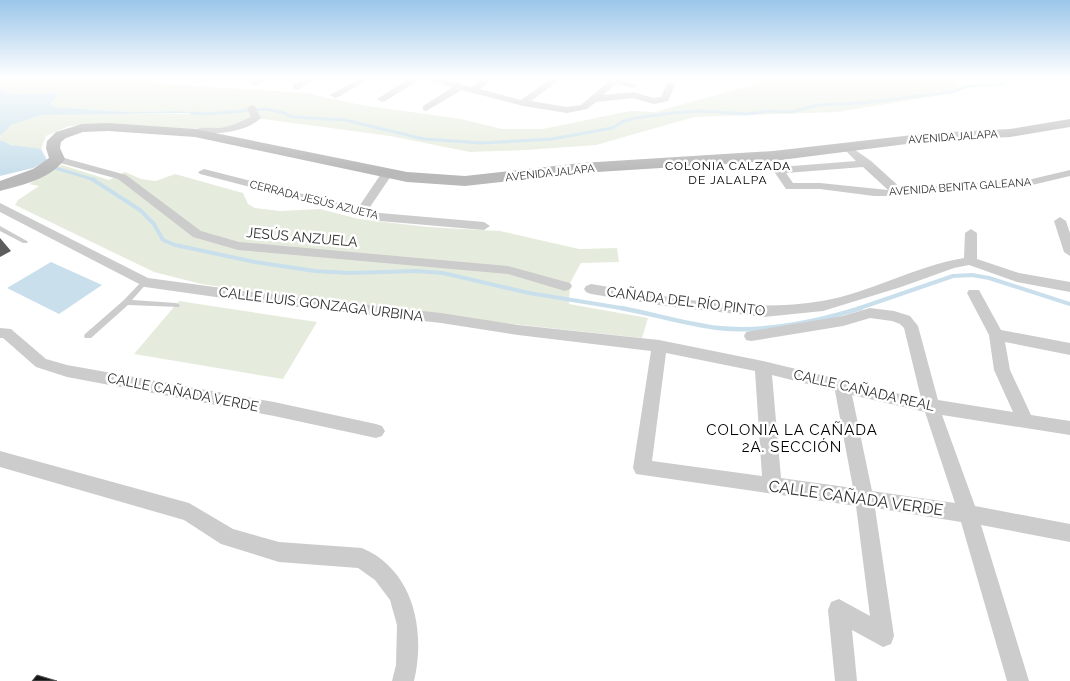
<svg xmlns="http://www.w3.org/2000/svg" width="1070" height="681" font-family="Raleway,sans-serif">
<rect width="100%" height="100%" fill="#fff"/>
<path fill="#e6ecdd" d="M0,77H128L168,84L306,93L361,105L461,119L502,129H543L630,111L655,112L780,77H943L959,83L958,92L837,112L694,117L596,145L526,150L470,152L390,136L256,118L225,128L181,129L98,124L69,126L46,136L41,149C27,149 13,147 0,140C0,125 24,118 35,115C53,111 74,113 93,113C126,114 159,114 192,114L178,111L129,112L54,107L50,104L58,95C42,90 12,100 0,88Z
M62,165L109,180L125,172L141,179L156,181L175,174L243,193L248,204L255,208L280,211L320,209L359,219L428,227L500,231L579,249L617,248L619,262L581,263L570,283L569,304L648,318L642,338L366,308L201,284L154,272L15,205L18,200L39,186L29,184Z
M179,301L317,322L283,379L134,354Z"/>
<path fill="#c9e0ec" d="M0,88C11,99 42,91 57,93L58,95L50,104L54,107L129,112L178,111L194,113L41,115L11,125L0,136Z
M0,137V140L11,145L41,149L47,160L33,168L0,176Z
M51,262L102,285L59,314L7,288Z"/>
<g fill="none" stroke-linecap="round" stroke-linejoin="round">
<path stroke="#c9e0ec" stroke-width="3" d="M191,113L207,114L265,109L281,112L293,117L345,120L424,139L482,143L552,139L612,128L622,122L635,118L672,113L701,111L747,114L767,111L792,112L817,105L862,103L952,92L968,86L1002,84L1019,77
M52,167L95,180"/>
<path stroke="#c9e0ec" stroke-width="4" d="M92,179L140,210L154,224L163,240L175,245L255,262L315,271L349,273L416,271L443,273L529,293L627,309
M857,309L953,276L972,275L989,278L1070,304"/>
<path stroke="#c9e0ec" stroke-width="4.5" d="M621,308C653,314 686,324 718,328C766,333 816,322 861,308"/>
<path fill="#ccc" fill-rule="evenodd" d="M0,226L27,241L28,242L27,243H23L0,231Z
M143,280H145L148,282L132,300L176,303L180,305L179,307L128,305L91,338H85L84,336L85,334L124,300Z"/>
<path fill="#ccc" fill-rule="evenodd" d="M197,77H223L208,82Z
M262,77H273L258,85H252L250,83Z
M308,77H318L299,89H293V85Z
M362,77H373L338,97L335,98L330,95Z
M412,77H434L472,87L486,77H496L480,89L521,100L553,77H563L531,101L567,107L581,105L608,82L595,77H610L638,85L633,88L616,84L603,95L633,92L654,98L661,97L667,83L670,82L675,85L668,101L654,104L633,98L596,102L587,109L567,113L523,106L462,90L426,111L423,110V106L453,87L421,79L385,101L382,102L377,99Z
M252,105L255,106L261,118C246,132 223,133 204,134C198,134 195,137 190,133C199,124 213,130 225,127C234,125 242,121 251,117L247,108Z
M848,145L871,161L902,189L1032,179L1070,170V176L1032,185L899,196H874L820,189H786L773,170L779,167L856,161L843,148ZM863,167L888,190L820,183H793L786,173Z
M57,156L126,175L201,231L239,242L508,266L570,283L572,286L570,289L565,291L508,274L238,250L193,237L118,179L53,161L52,159Z
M204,169L358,208L383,171L387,170L393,173L368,210L380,213L484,222L490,226L484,230L380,221L200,174L198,172Z
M0,203L148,278L244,291L441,313L518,325L659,340L763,361L900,394L921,398L904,328L900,324L892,321L870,318L843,326L751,341L746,340L744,336L746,332L751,331L843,316L870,308L894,311L910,316L918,326L938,400L1013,412L994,370L989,335L967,293L969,290H979L1001,330L1070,343V355L1005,342L1010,370L1031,415L1070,421V435L942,415L975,506L1070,524V542L981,525L1029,681H1007L961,522L875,508L894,636L891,644L883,647L852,630L857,681H835L828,610L831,602L839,599L870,616L856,506L636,474L633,468L651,351L518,335L441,323L244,301L145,287L0,212ZM666,353L755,371L762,476L652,461ZM772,375L835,391L853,488L781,478ZM852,395L925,412L955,503L872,491Z
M1060,217L1066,221L1070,233V256L1064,252L1054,221Z
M971,229L977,233V259L1019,273L1070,282V292L1017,282L969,265L954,268L901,287L823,311L764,317L665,306L591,294L586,292L584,289L586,286L591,284C666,296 745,314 822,301C870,293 915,266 964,258L965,233Z
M0,328L11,329L46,359L67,365L274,402L376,424L382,426L385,431L382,436L376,438L274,416L67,377L36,367L3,338H0Z
M0,451L189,503L233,529L279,542L362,548C414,570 426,631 414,681H392L396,665L397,625L390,600L375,580L358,568L279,562L221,544L184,520L0,467Z"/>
<path fill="#b9b9b9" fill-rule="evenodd" d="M1070,119V127L1010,137L930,141L773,161L581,173L465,186L407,182L195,137L108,131L83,132L66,138L61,142L60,148L65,159C51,179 22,185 0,191V181L33,169L49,158L46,148L47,141L56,132L82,124L108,123L195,129L407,172L465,176L581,163L773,151L930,133L1010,129Z"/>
</g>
<path fill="#5c5c5c" d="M0,238L11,251L0,257Z"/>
<path fill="#161616" stroke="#5c5c5c" d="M37,675L57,681H32Z"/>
<linearGradient id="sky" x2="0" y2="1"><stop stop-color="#9bc6ea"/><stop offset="0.45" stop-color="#fff"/><stop offset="1" stop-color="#fff" stop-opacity="0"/></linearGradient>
<rect width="1070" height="172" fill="url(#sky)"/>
<g text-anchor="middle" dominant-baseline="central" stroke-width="5" stroke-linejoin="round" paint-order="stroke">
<g font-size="11" fill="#2f2f2f" stroke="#fff">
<text transform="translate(953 137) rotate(-4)">AVENIDA JALAPA</text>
<text transform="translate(550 173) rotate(-6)">AVENIDA JALAPA</text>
<text transform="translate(960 187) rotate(-4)">AVENIDA BENITA GALEANA</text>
<text transform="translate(314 200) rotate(14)">CERRADA JESÚS AZUETA</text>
</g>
<g font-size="12" letter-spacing="1" fill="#000" stroke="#fff">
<text x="728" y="166">COLONIA CALZADA<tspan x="728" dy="14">DE JALALPA</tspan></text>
</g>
<g font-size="14" fill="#2f2f2f" stroke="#fff">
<text transform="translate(302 237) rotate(5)">JESÚS ANZUELA</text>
<text transform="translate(686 301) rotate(7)">CAÑADA DEL RÍO PINTO</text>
<text transform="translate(321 304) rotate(7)">CALLE LUIS GONZAGA URBINA</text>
<text transform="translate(864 390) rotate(13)">CALLE CAÑADA REAL</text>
<text transform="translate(183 392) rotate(11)">CALLE CAÑADA VERDE</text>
</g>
<g font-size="15" letter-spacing="1" fill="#000" stroke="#fff">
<text x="792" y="430">COLONIA LA CAÑADA<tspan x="792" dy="17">2A. SECCIÓN</tspan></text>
</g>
<g font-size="16" fill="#2f2f2f" stroke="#fff">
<text transform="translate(856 498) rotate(8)">CALLE CAÑADA VERDE</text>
</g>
</g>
</svg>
